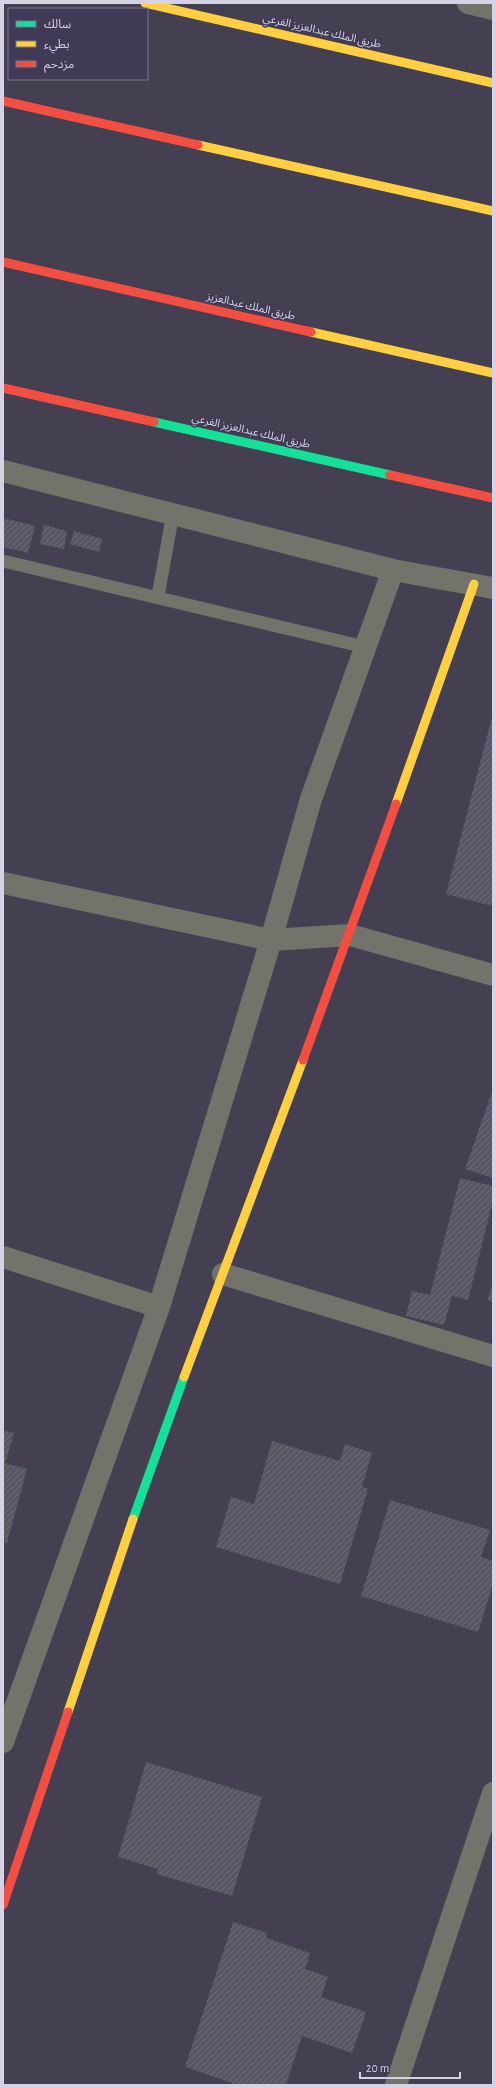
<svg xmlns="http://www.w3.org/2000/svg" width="496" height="2088" font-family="'Alegreya Sans','Noto Sans Arabic',sans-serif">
<defs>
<pattern id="building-hatch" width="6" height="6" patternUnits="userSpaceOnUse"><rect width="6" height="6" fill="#575764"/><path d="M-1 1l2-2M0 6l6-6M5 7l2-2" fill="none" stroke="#6e6e7a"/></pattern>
</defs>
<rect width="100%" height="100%" fill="#444051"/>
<path fill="url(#building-hatch)" d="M3,518L35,526L28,553L3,547Z
M44,525L67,531L64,549L40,544Z
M74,531L102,539L99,552L70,544Z
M492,717L493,718V906L446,894Z
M493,1089V1178L465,1169Z
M460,1178L493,1186V1200L468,1300L452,1296L444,1325L406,1316L412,1291L430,1295Z
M493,1282V1302L488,1300Z
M3,1430L14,1433L5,1463L27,1469L7,1543L3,1542Z
M272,1441L340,1461L345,1444L372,1453L362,1487L368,1489L340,1584L216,1547L231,1497L254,1504Z
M390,1500L490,1530L481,1557L493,1561V1584L478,1632L361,1596Z
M146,1762L262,1797L232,1896L157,1874L158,1869L118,1857Z
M233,1922L267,1933L266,1938L310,1953L305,1969L328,1977L321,1997L366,2012L352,2053L302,2036L286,2085H232V2083L185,2067Z"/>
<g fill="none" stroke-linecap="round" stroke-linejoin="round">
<path stroke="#73736c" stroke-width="13" d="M3,561L365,647
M158,596L173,513"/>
<path stroke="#73736c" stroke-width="22" d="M468,3L493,9
M3,471L393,570L493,588
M3,883L271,940L350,935L493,975
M3,1257L159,1307
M223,1274L493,1356
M3,1742L159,1307L271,940L311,799L393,570
M396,2085L493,1793"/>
<path stroke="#16e098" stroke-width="9" d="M154,422L390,475
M133,1519L184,1377"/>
<path stroke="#ffcf43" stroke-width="9" d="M145,3L493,83
M198,145L493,211
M311,332L493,373
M396,804L474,584
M184,1377L303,1060
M68,1712L133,1519"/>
<path stroke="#f24e42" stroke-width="9" d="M3,101L198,145
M3,262L311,332
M3,388L154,422
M390,475L493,498
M303,1060L396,804
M3,1905L68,1712"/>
</g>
<g text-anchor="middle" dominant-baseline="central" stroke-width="3" stroke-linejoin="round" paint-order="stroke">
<g font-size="11" fill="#d5d2e5" stroke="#403a57">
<text transform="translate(322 31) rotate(13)">طريق الملك عبدالعزيز الفرعي</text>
<text transform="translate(251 306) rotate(13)">طريق الملك عبدالعزيز</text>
<text transform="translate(251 431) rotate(13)">طريق الملك عبدالعزيز الفرعي</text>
</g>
</g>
<rect width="496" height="2088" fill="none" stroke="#d5d2e5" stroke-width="8"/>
<rect x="8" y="8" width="140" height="72" fill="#403a57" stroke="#7c7790"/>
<rect x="16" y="21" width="20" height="6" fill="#16e098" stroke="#7c7790"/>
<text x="44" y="28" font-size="12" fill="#d5d2e5">سالك</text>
<rect x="16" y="41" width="20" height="6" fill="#ffcf43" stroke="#7c7790"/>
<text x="44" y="48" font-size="12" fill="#d5d2e5">بطيء</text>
<rect x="16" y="61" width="20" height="6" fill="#f24e42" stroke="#7c7790"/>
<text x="44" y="68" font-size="12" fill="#d5d2e5">مزدحم</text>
<path d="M360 2072v6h100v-6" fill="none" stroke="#d5d2e5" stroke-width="2"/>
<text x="366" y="2072" font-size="12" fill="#d5d2e5" stroke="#403a57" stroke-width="3" paint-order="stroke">20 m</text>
</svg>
